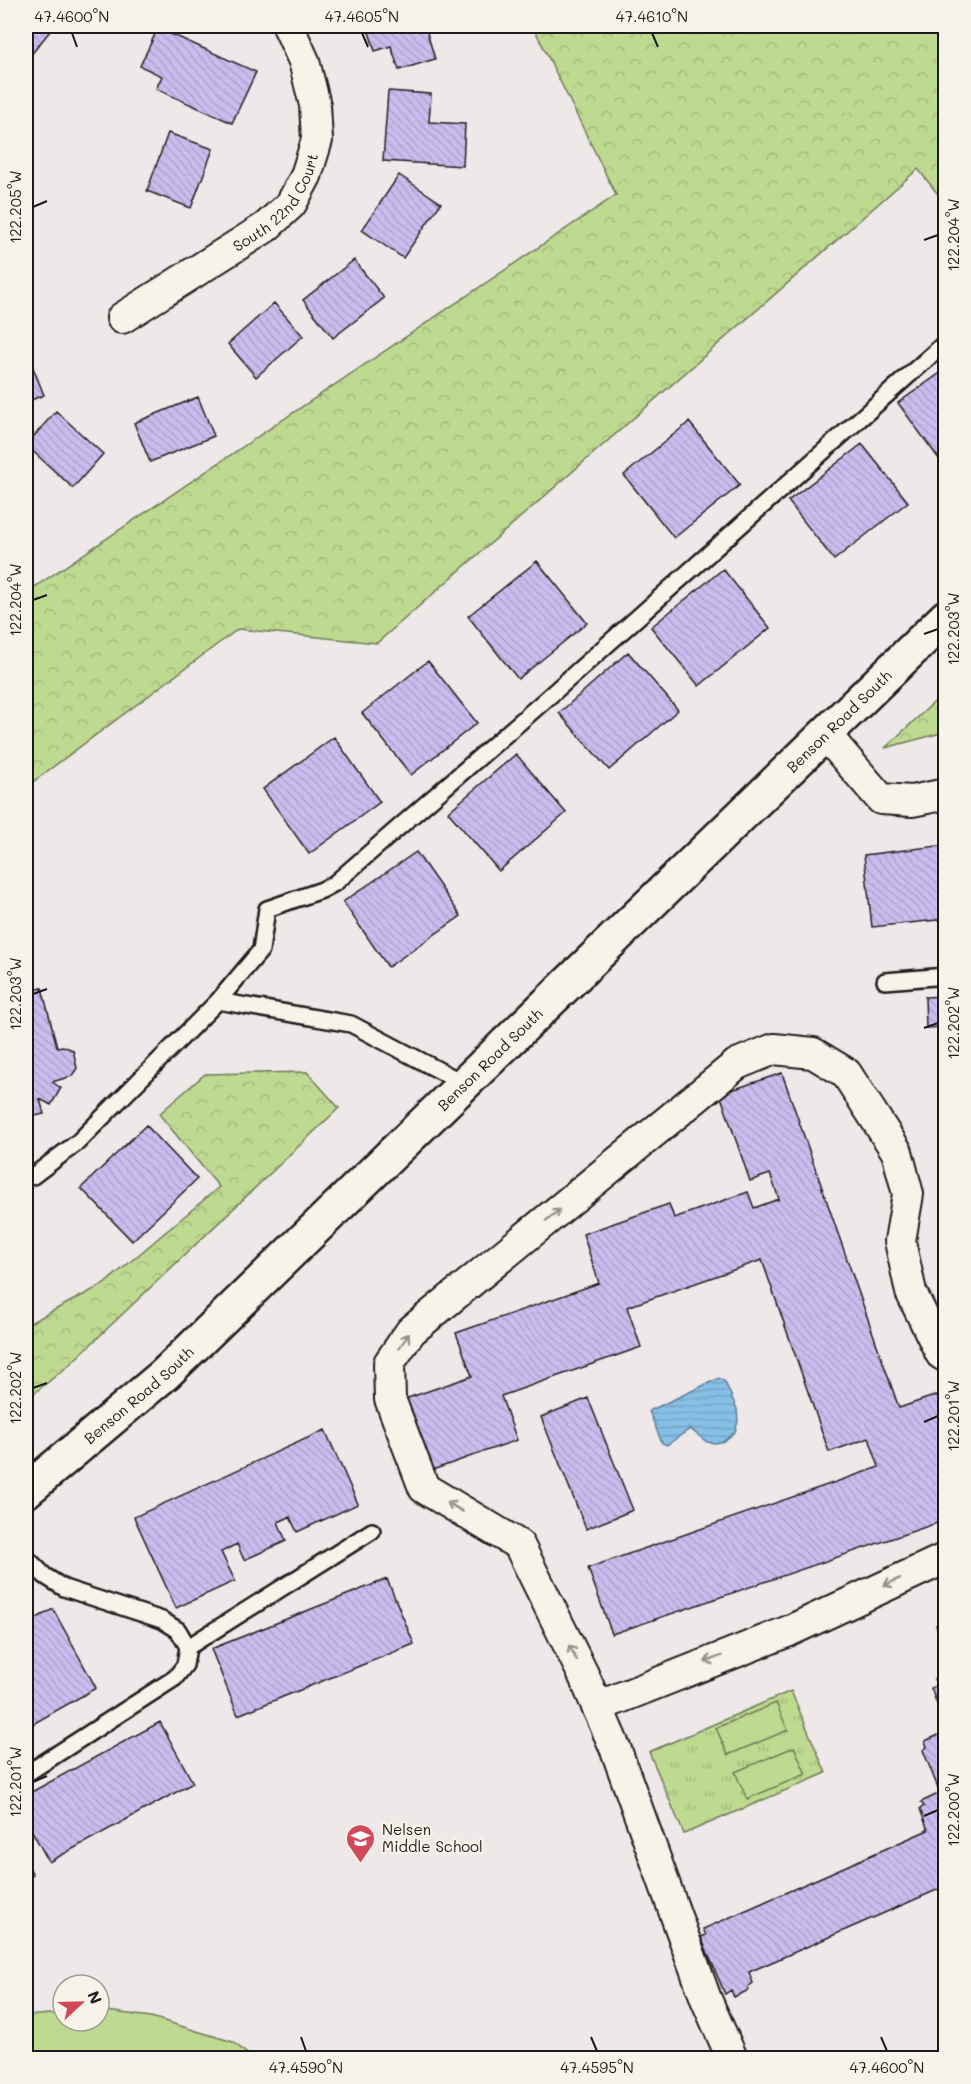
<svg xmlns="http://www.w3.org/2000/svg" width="971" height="2084" font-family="Mali,sans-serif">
<defs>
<pattern id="forest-crowns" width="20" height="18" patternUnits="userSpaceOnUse" patternTransform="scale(1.5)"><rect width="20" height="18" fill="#bed990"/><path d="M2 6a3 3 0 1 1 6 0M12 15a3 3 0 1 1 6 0" fill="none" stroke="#a3ba7c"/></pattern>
<pattern id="park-tufts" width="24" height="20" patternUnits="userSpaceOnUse" patternTransform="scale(1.5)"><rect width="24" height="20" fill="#bed990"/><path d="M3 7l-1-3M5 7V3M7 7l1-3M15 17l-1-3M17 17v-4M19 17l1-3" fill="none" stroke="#a3ba7c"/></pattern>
<pattern id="water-rules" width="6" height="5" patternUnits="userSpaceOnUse" patternTransform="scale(1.5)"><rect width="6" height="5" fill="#87c0e6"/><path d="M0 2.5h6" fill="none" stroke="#74a4c5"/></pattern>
<pattern id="building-back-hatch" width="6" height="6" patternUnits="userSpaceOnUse" patternTransform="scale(1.5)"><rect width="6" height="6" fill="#cabdee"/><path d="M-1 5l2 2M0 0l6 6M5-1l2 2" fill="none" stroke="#ada2cc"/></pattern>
</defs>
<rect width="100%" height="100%" fill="#eee8e9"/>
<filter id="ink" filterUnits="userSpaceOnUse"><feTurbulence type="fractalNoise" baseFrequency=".0167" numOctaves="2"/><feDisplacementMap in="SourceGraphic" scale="12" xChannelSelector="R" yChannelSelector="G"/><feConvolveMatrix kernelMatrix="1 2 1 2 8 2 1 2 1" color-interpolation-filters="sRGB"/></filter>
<g filter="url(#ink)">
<path fill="url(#forest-crowns)" stroke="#6d7a56" stroke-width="1.5" d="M533,26H945V203L918,169L377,643L238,629L26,787V593L616,195Z
M945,692V732L885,748Z
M307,1072L339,1108L68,1366L26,1400V1325L104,1284L219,1187L159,1114L205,1074Z"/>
<path fill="url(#park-tufts)" stroke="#6d7a56" stroke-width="1.5" d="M791,1691L826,1773L684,1834L649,1752Z"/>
<path fill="#bed990" stroke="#6d7a56" stroke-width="1.5" d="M776,1703L788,1730L728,1755L716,1728Z
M794,1747L806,1774L747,1799L735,1772Z
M99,2010L151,2017L233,2042L252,2058H26V2016L63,2013V2021H99Z"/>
<path fill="url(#water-rules)" stroke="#5c7e95" stroke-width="1.5" d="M719,1378L725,1382L737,1409L738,1421L735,1432L724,1441L715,1443L707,1442L690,1429L667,1445L662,1443L649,1411Z"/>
<path fill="url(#building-back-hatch)" stroke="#1c1c1c" stroke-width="1.5" d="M26,26H54L30,56L26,53Z
M367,26H425L435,59L399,70L391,46L375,51Z
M158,28L256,72L232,123L156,89L162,76L140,66Z
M388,91L431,94L429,122L465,124L463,166L383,161Z
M168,133L213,149L191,208L147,191Z
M399,175L441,203L403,258L362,230Z
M354,260L384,298L333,338L303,300Z
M274,303L303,336L256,377L228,344Z
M26,350L44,395L26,402Z
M946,369V461L942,463L898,403Z
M198,397L214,436L150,462L134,423Z
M56,411L103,454L73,488L26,445Z
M689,422L740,485L674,538L624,475Z
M862,444L908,502L834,560L788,501Z
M537,561L587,623L518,679L468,616Z
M723,569L770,628L699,686L651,627Z
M628,652L678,710L609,770L559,713Z
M428,661L477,723L411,775L362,713Z
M334,737L380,802L309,854L263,789Z
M516,754L566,813L499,871L448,812Z
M946,845V919L872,927L864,855Z
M416,852L461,916L388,967L343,902Z
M42,988L57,1047L63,1046L73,1050L77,1068L72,1076L52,1082L61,1088L51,1105L40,1099L44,1114L26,1118V992Z
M946,996V1027L926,1028L925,997Z
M782,1073L899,1408L937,1395L946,1418V1520L612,1634L588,1568L879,1467L869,1438L829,1452L762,1260L627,1307L641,1347L501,1396L517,1440L427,1472L402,1400L472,1376L456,1333L599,1283L583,1234L669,1204L674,1218L748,1192L754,1208L779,1199L770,1174L750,1181L720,1094Z
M146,1125L197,1179L132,1241L81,1188Z
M588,1398L633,1510L586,1529L541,1417Z
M325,1430L358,1504L297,1532L290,1517L278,1522L286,1541L244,1560L237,1544L221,1552L235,1581L176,1608L134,1517Z
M387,1579L414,1644L238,1715L211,1649Z
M53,1609L96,1688L26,1728V1624Z
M946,1616V1650L936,1625L940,1624V1619Z
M946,1674V1728L931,1688L937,1685L934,1679Z
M160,1722L193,1783L49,1862L26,1820V1795Z
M946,1732V1886L749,1972L753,1983L748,1987L749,1990L734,1997L731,1990L725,1994L701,1937L706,1935L703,1929L928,1830L920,1809L924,1806L921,1802L940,1793L923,1750L927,1747L925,1741Z
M26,1861L33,1875L26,1879Z"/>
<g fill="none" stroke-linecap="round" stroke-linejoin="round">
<defs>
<path id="lane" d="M885,981L946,976
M218,1001L351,1024L463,1083
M26,1178L33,1176L78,1142L218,1001L261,950L267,909L322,890L335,883L544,701L946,342
M26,1557L45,1576L64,1588L162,1620L178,1630L188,1647
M26,1774L175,1678L185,1665L188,1647L372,1531"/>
<g id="street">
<path id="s1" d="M122,318L266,227L291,204L306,176L317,140L315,105L304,61L288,26"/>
<path d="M825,734L881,799L912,801L946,794"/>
<path d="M597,1707L789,1631L946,1558"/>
<path d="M732,2058L706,1999L616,1750L583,1674L519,1545L424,1488L390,1399L389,1363L411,1331L737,1064L774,1049L813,1053L846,1073L897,1152L908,1194L900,1241L911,1292L941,1354L946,1357"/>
</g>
<g id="secondary">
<path id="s2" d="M26,1491L165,1374L946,617"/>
</g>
</defs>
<use href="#lane" stroke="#1c1c1c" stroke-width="20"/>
<use href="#street" stroke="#1c1c1c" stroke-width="34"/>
<use href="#secondary" stroke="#1c1c1c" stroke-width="38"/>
<use href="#lane" stroke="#f7f3e8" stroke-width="15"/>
<use href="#street" stroke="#f7f3e8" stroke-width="30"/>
<use href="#secondary" stroke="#f7f3e8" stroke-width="33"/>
</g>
<defs><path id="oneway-shaft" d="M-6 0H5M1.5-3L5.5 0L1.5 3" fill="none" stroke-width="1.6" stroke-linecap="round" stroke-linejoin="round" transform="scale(1.5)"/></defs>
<g stroke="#94928c">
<use href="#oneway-shaft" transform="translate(553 1215) rotate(-39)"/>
<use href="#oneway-shaft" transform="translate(404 1341) rotate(-55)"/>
<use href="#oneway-shaft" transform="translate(455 1507) rotate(-149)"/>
<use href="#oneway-shaft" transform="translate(892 1582) rotate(155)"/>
<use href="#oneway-shaft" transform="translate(573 1653) rotate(-117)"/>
<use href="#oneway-shaft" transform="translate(713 1659) rotate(159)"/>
</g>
</g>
<path fill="none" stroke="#1c1c1c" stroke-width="2" d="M72,33L77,47M362,33L368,47M652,33L658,47M33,207L47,201M924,240L938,235M33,600L47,595M924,634L938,629M33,994L47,989M924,1028L938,1023M33,1388L47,1383M924,1422L938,1416M33,1782L47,1776M924,1816L938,1810M301,2037L306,2051M591,2037L597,2051M881,2037L887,2051"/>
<defs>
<symbol id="school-pin" viewBox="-11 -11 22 30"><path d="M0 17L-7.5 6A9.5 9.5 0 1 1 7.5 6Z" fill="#d1495b" stroke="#f7f3e8"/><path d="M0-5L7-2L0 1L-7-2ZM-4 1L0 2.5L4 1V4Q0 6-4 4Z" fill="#fff"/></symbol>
</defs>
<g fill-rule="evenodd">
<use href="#school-pin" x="344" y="1822" width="33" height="45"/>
</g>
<g text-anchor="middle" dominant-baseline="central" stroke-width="4.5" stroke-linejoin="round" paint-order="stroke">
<g font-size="15" fill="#1c1c1c" stroke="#f7f3e8">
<text stroke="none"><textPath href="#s1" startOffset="196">South 22nd Court</textPath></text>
<text stroke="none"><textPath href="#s2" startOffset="1120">Benson Road South</textPath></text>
<text stroke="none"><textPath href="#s2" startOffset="634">Benson Road South</textPath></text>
<text stroke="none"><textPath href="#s2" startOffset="148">Benson Road South</textPath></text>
</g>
<g font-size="15" fill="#1c1c1c" stroke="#f7f3e8" text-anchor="start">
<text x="382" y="1829">Nelsen<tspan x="382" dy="17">Middle School</tspan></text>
</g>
</g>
<rect width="971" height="2084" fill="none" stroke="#f7f3e8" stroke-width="66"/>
<g transform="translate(81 2003) rotate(68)"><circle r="28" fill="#f7f3e8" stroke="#9f9d96" stroke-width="1.5"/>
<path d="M0-4.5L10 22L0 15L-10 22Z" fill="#d1495b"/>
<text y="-9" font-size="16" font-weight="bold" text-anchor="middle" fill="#1c1c1c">N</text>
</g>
<rect x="33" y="33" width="905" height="2018" fill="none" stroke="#1c1c1c" stroke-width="2"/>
<g font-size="15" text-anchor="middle" fill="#1c1c1c">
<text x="72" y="22">47.4600°N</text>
<text x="362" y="22">47.4605°N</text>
<text x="652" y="22">47.4610°N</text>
<text transform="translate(16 207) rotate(-90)" y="5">122.205°W</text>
<text transform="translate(954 235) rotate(-90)" y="5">122.204°W</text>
<text transform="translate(16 600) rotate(-90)" y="5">122.204°W</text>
<text transform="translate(954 629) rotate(-90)" y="5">122.203°W</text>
<text transform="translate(16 994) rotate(-90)" y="5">122.203°W</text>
<text transform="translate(954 1023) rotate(-90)" y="5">122.202°W</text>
<text transform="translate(16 1388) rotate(-90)" y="5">122.202°W</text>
<text transform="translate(954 1416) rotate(-90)" y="5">122.201°W</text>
<text transform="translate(16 1782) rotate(-90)" y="5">122.201°W</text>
<text transform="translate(954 1810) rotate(-90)" y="5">122.200°W</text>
<text x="306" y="2073">47.4590°N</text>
<text x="597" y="2073">47.4595°N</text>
<text x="887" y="2073">47.4600°N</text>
</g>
</svg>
